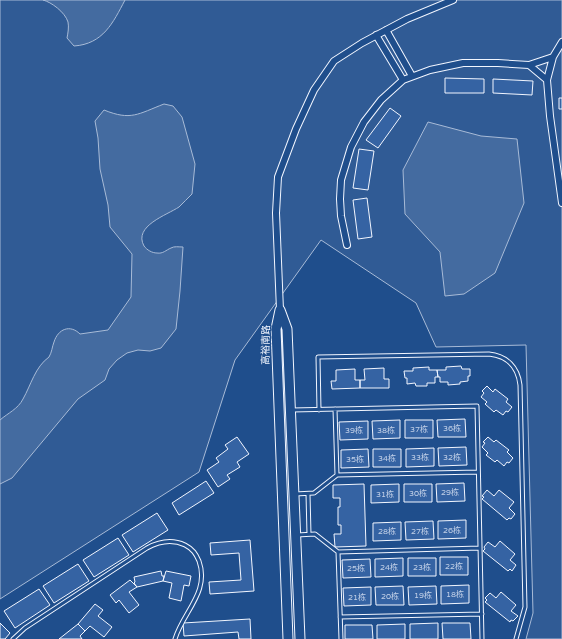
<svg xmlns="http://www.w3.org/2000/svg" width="562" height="639" font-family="'Varela Round','Noto Sans SC',sans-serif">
<rect width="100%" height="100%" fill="#1f4e8c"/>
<path fill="#305b95" stroke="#a8bbd7" d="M0,0H562V639H526L533,613L526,345L436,347L416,303L321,240L235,360L199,472L0,599Z"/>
<path fill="#446ba0" stroke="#a8bbd7" d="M43,0H125C113,23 103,44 74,46L67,38C68,33 69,27 68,22C65,12 51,2 43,0Z
M164,104L173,106L182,117L195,164L192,194C188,198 183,203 179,207C167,215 133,226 144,246C147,250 152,253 157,253C163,254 166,250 171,248C174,246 179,247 183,247L180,291L176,329L161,348L150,351L138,350L127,353L117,360L109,369L105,380L78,399L12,478L0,484V420C8,413 18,409 23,399C31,385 35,367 49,357C52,352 52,347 54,342C58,329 70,324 80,334L108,330L131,297L132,254L110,227L108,205L100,169L98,138L95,121L104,110C131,121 138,114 164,104Z
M428,122L481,136L517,139L524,203L495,273L464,294L445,296L440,252L405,214L403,170Z"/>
<path fill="#3563a3" stroke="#f2f6ff" d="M445,78L484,79V93H445Z
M493,79L533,81L532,95L493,93Z
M559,98H562V109H559Z
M390,108L401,116L378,148L366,140Z
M359,149L374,151L368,190L353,188Z
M367,198L372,237L358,239L353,200Z
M461,366L462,369H470V376H468V381L460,382V384L448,385V382H440V377H438L437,370H446V367Z
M429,367V370H437L438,377H435V383H427V386H416L415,383L407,384V378H405L404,371H413V368Z
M384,368V379H389V388H360V380H365L364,369Z
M355,369V380H360V388L332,389L331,381H336V370Z
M487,386L493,392L495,389L508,399L506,402L512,407L508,412L506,411L503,415L496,410L494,412L485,404L487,402L481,397L484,393L482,391Z
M465,419L466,437H438L437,420Z
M400,420V438L373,439L372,421Z
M405,420H433V438H405Z
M368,421V439L340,440L339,422Z
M237,437L249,454L237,462L240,467L227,475L230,479L218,487L207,470L219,462L216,458L228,449L225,445Z
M488,437L494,442L496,440L509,450L507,452L513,458L509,463L507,462L504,466L497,460L495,462L486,455L488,453L482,447L485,443L483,442Z
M466,447L467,465L439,466L438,448Z
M434,448V466L406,467V449Z
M368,449L369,467L341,468V450Z
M373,449H401V467H373Z
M206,481L214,493L179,515L172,503Z
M464,483L465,501L437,502L436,484Z
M364,484L366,546L335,547L334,534H341V525H338V507H340V498H333V485Z
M399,484V502L371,503V485Z
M404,484H432V502H404Z
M487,490L494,496L499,490L514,502L509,508L515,514L511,519L509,518L507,520L482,499L484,497L482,496Z
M157,513L168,530L133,552L122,535Z
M466,520V538L438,539V521Z
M433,521L434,539L406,540L405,522Z
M401,522V540L373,541V523Z
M118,538L129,555L94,577L83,560Z
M250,540L254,591L210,594L209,582L241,580L239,553L211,555L210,543Z
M500,541L515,554L510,560L516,565L512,571L510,569L508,571L483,551L485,549L484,547L488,542L495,547Z
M440,557H468V575H440Z
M403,558V576L375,577V559Z
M408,558H436V576H408Z
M370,559L371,577L343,578L342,560Z
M78,564L89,581L54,603L43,586Z
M161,571L162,576H164L163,581L137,587L134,583L135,582L134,577Z
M166,571L191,576L189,586L184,585L181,601L169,598L172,583L163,581Z
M130,580L137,587L129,592L139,605L129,613L119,600L116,603L110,595Z
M469,585V603L441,604V586Z
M403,586L404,605H376L375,587Z
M436,586L437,604L409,605L408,587Z
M371,587V605L344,606L343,588Z
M39,589L50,605L15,628L4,611Z
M501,592L516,605L511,611L518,616L513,621L511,620L510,622L485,602L487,600L485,598L490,593L496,598Z
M95,604L103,610L98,616L112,627L104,637L90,626L85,631L78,624Z
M250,619L251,639H239L238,632L184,636L183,623Z
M0,623L10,633L5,639H0Z
M438,623V639H410V624Z
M442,623H470L471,639H443Z
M78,624L85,631L80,636L82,639H59Z
M405,624V639H377V625Z
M345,625H372L373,639H345Z"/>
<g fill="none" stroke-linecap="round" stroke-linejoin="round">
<defs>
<path id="lane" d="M335,409L337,475
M292,410L477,406L482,639
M319,410L318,357L489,354C507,356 518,367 520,385L525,607L516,639
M295,494L314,493L337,475L478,472
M308,494L309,534
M297,535L315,534L338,552L480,548
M338,552L341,639
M340,617L482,614
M13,639L25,628L147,548C160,541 172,539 185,545C193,549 196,554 199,561C210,592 183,612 175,639"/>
<path id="street" d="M386,30L412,76
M376,35L403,80
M529,65L553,57
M547,80L553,57L562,42
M347,245L341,216L340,199L341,180L351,147L364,122L381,100L403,80L430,70L463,63H498L529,65L547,80L550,116L562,203
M280,310L276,213L278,177L296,129L314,90L334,61L362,43L407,19L453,0"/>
<path id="secondary" d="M280,310L287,329L300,639
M280,310L276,329L288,639"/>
</defs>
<use href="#lane" stroke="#f2f6ff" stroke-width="5"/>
<use href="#street" stroke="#f2f6ff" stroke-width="8"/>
<use href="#secondary" stroke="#f2f6ff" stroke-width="11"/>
<use href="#lane" stroke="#1f4e8c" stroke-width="3"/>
<use href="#street" stroke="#1f4e8c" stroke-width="6"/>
<use href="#secondary" stroke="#1f4e8c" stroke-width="9"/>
</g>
<g text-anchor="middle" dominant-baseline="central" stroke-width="3" stroke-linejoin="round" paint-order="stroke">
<g font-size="8" fill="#c3d1e8">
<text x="452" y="428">36栋</text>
<text x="419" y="429">37栋</text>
<text x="354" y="430">39栋</text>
<text x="386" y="430">38栋</text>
<text x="420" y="457">33栋</text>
<text x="452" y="457">32栋</text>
<text x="387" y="458">34栋</text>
<text x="355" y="459">35栋</text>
<text x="450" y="492">29栋</text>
<text x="418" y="493">30栋</text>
<text x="385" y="494">31栋</text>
<text x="452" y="530">26栋</text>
<text x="387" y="531">28栋</text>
<text x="420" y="531">27栋</text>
<text x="454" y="566">22栋</text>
<text x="389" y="567">24栋</text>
<text x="422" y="567">23栋</text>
<text x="356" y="568">25栋</text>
<text x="455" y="594">18栋</text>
<text x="423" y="595">19栋</text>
<text x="390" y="596">20栋</text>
<text x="357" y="597">21栋</text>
</g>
<g font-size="10" fill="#f2f6ff" stroke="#1f4e8c">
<text transform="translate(266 345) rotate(-89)">高裕南路</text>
</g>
</g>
</svg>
